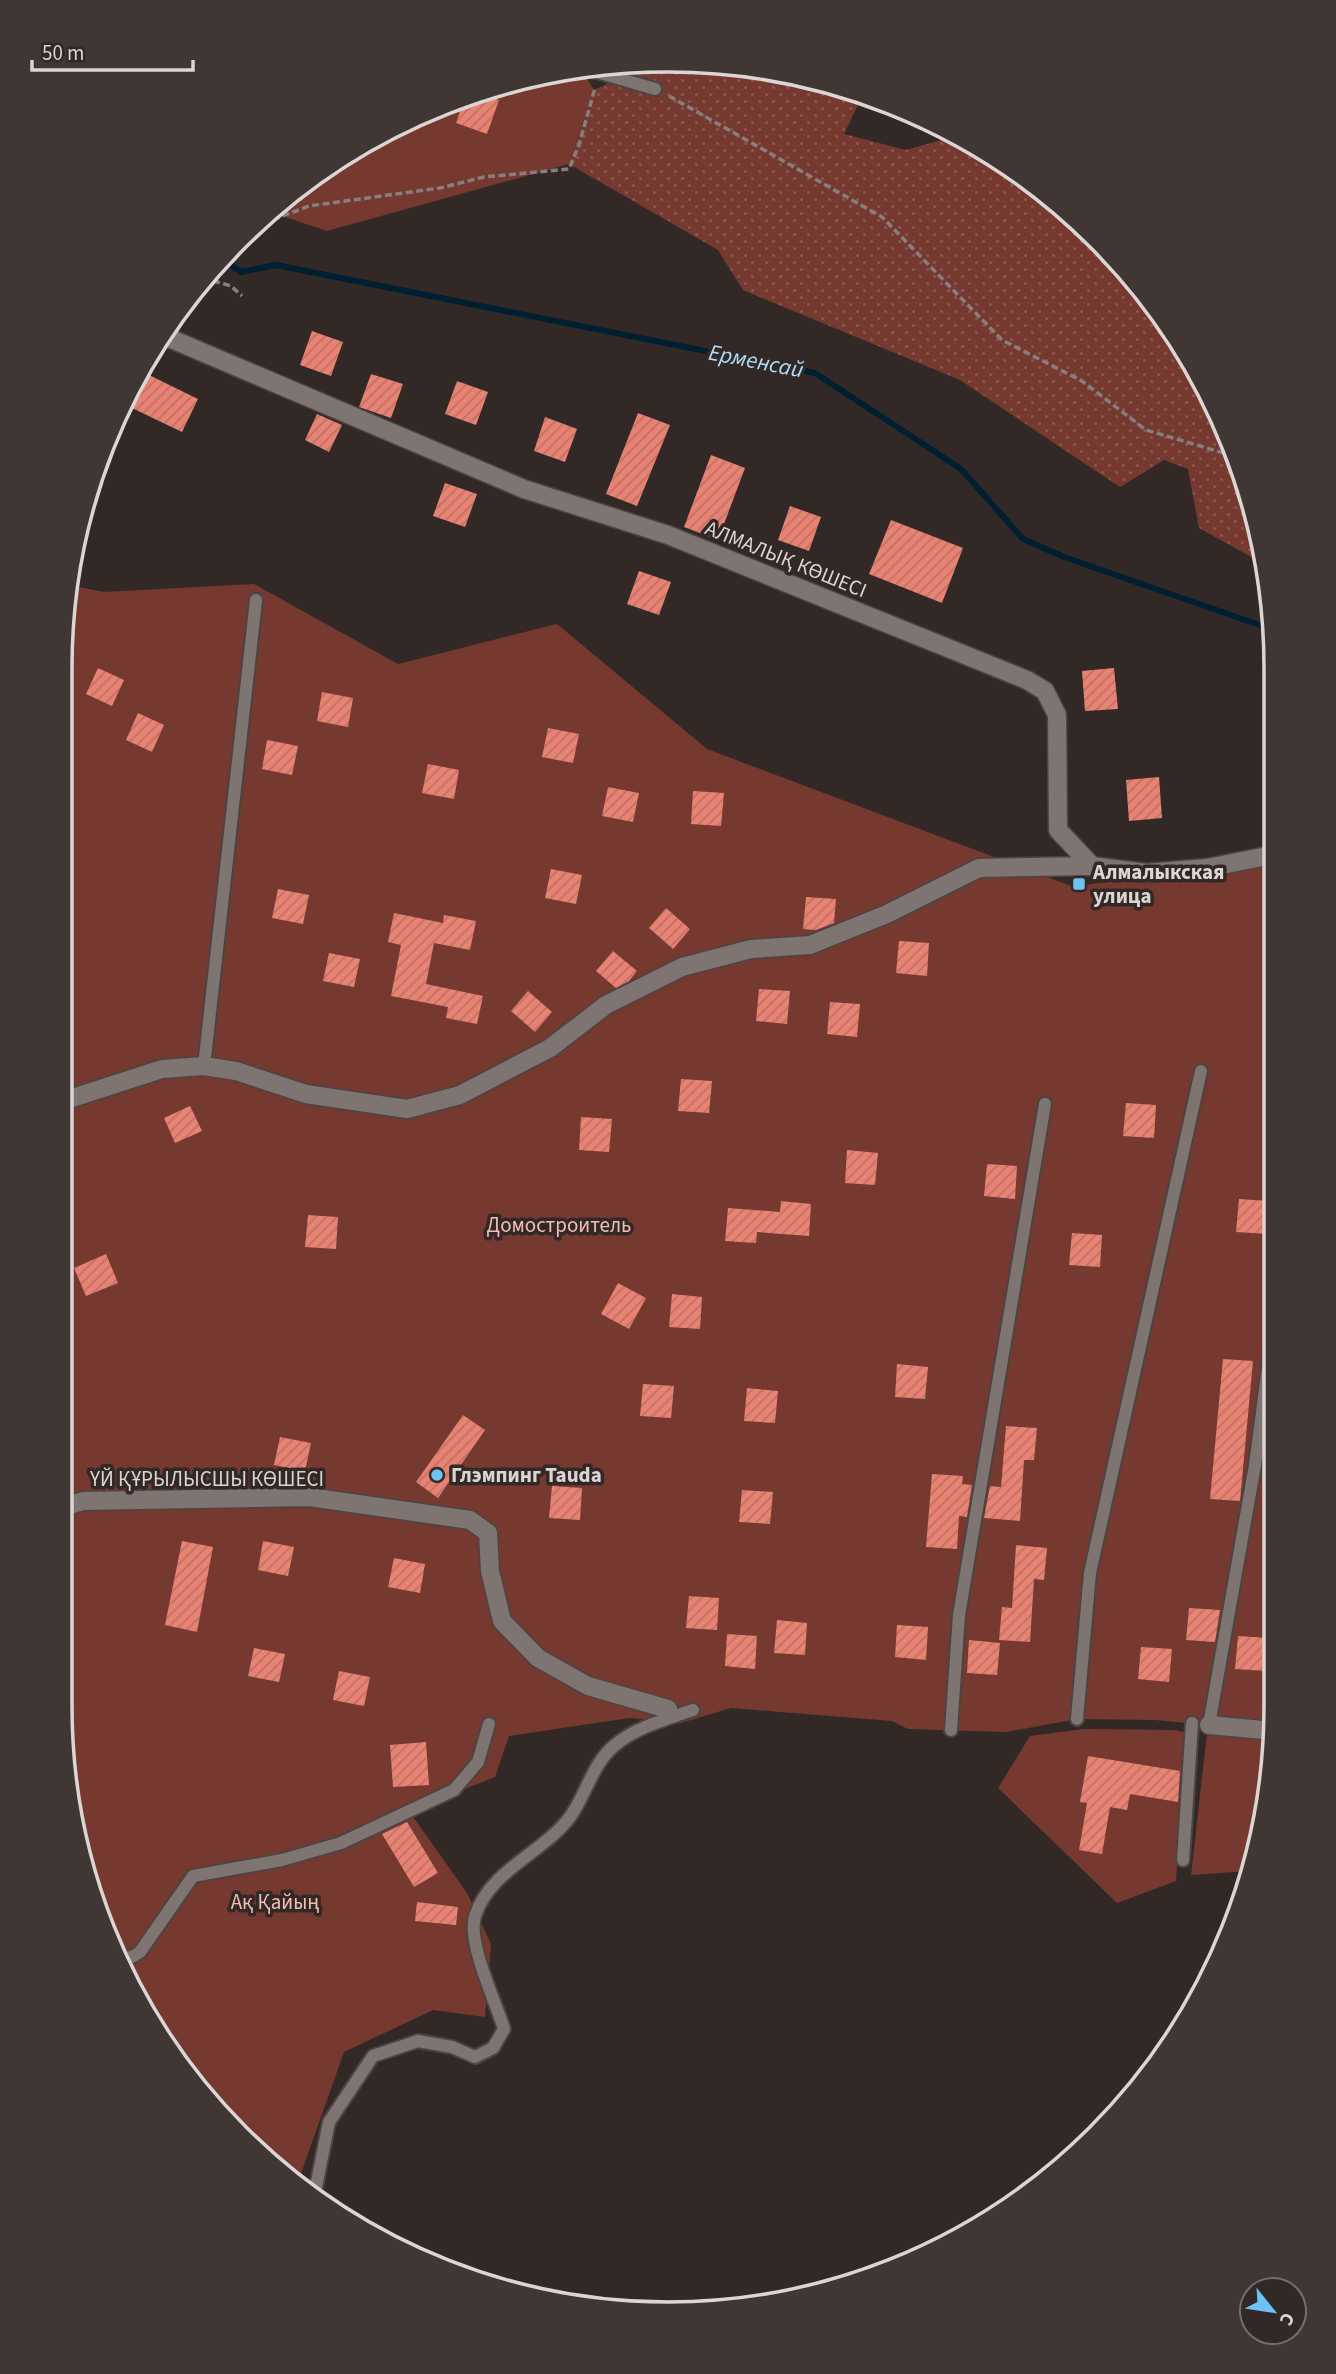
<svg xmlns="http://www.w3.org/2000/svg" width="1336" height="2374" font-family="'Source Sans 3',sans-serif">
<defs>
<pattern id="grass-dots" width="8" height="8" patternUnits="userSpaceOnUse" patternTransform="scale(1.75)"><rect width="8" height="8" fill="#763930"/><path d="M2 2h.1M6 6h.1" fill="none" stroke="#89554d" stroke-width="1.8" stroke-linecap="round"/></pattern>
<pattern id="building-hatch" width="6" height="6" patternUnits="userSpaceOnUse" patternTransform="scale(1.75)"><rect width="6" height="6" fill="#e88272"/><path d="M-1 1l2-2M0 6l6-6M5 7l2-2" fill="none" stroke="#be7266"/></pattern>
</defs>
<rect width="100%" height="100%" fill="#322927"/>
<path fill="url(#grass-dots)" d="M654,62L748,65L864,92L844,134L906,150L959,135L973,141L1098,237L1174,330L1244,472L1266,565L1199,528L1188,469L1164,460L1120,487L960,380L743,290L718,250L569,164L594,90Z"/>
<path fill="#763930" d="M581,69L594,90L569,164L327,231L270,212L298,185L399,122L511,80Z
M254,584L398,664L557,624L707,749L1074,887L1272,855L1275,1745L1250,1871L1191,1875L1208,1725L1155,1720L1077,1719L1006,1732L908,1729L892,1721L731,1708L681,1723L629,1718L509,1736L495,1777L409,1811L467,1893L491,1944L485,2017L433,2010L344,2052L298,2182L185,2076L92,1901L60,1706L61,629L68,585L104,592Z
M1084,1729L1174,1730L1187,1733L1176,1881L1117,1903L998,1788L1030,1736Z"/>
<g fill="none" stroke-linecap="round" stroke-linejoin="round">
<path stroke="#001f30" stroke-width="6" d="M220,258L241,272L276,265L815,373L961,469L1023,539L1064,557L1271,629"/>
</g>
<path fill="url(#building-hatch)" d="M477,93L499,100L487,134L456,123L465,97Z
M312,331L343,342L331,376L300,365Z
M371,374L403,384L391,418L359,407Z
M149,375L198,399L182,432L132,408Z
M457,381L488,392L476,425L445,414Z
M638,413L670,425L637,506L606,494Z
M317,414L342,425L329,452L305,440Z
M545,417L577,429L565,462L534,451Z
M711,455L745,468L718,540L684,527Z
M445,483L477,494L465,527L433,516Z
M790,506L821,517L809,551L778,540Z
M891,520L963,548L942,603L869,574Z
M639,571L671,582L659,615L627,604Z
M98,668L124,680L112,706L86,694Z
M1114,668L1118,709L1085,711L1082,671Z
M322,692L353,698L348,727L317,721Z
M138,713L164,725L152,752L126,740Z
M548,728L579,734L573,763L542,757Z
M267,740L298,746L292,775L262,769Z
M428,764L459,770L454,799L422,793Z
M1159,777L1162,818L1129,821L1126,780Z
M608,787L639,793L633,822L602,816Z
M693,791L724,793L721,826L691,824Z
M551,869L582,875L576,904L545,898Z
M278,889L309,895L303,924L272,918Z
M806,897L836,899L834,923L816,930L803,929Z
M666,908L690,929L673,949L649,928Z
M394,913L443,923L444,915L476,921L470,950L434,943L426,984L483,996L477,1024L446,1018L448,1007L391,996L401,945L388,942Z
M899,941L929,943L927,976L896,973Z
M613,951L637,971L629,981L616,988L596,971Z
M329,953L360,959L354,987L323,981Z
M759,989L790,991L787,1024L756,1021Z
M528,991L552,1012L535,1032L511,1011Z
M830,1002L860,1004L857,1037L827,1034Z
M681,1079L712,1081L709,1113L678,1111Z
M1126,1103L1156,1105L1154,1138L1123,1136Z
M190,1106L202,1131L175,1143L164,1118Z
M581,1117L612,1119L609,1152L579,1150Z
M847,1150L878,1153L875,1185L845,1183Z
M987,1164L1017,1166L1015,1199L984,1196Z
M1239,1199L1269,1201L1267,1234L1236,1232Z
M781,1201L811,1204L809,1236L757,1232L756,1243L725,1241L728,1208L780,1212Z
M308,1215L338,1217L336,1249L305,1247Z
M1072,1233L1102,1235L1100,1267L1069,1265Z
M106,1254L118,1283L86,1296L74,1268Z
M618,1283L646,1298L629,1329L601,1314Z
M672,1294L702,1297L700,1329L669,1327Z
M1223,1359L1253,1361L1240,1501L1210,1499Z
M897,1364L928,1367L925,1399L895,1397Z
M643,1384L674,1386L671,1418L640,1416Z
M747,1388L778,1391L775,1423L744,1421Z
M463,1415L485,1430L438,1498L416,1482Z
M1006,1426L1037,1428L1034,1460H1024L1020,1521L984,1518L990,1486L1001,1487Z
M280,1437L311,1443L305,1471L274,1465Z
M932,1474L963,1476L962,1484L972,1485L967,1517L959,1516L957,1549L926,1547Z
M552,1486L582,1488L580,1520L549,1518Z
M742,1490L773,1492L770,1524L739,1522Z
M182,1541L213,1547L197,1632L165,1625Z
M263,1541L294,1547L288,1576L258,1570Z
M1016,1545L1047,1548L1044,1580L1034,1579L1030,1642L999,1640L1002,1607L1012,1608Z
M394,1558L425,1564L420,1593L388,1587Z
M689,1596L719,1598L717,1630L686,1628Z
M1189,1608L1220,1610L1215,1642L1186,1640Z
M777,1620L807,1623L805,1655L774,1653Z
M897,1625L928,1627L926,1660L895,1657Z
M727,1634L757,1636L755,1669L725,1666Z
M1238,1636L1268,1638L1266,1671L1235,1669Z
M969,1640L1000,1643L997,1675L967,1673Z
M1141,1647L1172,1649L1169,1682L1138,1679Z
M254,1648L285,1654L279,1682L248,1676Z
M339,1671L370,1677L364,1706L333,1700Z
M426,1742L429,1785L393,1787L390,1745Z
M1088,1756L1180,1771L1178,1802L1130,1794L1127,1810L1110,1807L1102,1854L1079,1850L1087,1803L1080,1802Z
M407,1822L438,1873L414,1887L382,1834Z
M417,1902L458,1907L456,1925L415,1921Z"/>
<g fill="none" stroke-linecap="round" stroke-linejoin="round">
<defs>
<path id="service" d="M583,68L655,89
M204,1066L256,600
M1077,1719L1090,1573L1201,1071
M1209,1725L1255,1465L1274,1322
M951,1730L959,1615L1045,1104
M1183,1860L1192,1723
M122,1958L132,1957L140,1952L193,1876L282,1860L341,1843L454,1790L478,1762L489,1724
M314,2197L329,2122L373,2056L418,2041L452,2047L475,2057L493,2048L504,2029C496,2002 467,1943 475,1916C490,1870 543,1853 570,1817C587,1793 592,1764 615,1745C636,1727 667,1719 693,1710"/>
<path id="minor" d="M162,335L524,489L668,535L1027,680L1045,691L1057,715L1058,830L1092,866
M60,1102L162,1069L204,1066L236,1071L306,1094L407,1109L460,1095L550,1048L606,1005L682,967L751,949L810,945L887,914L979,868L1092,866
M60,1508L83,1501L309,1497L470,1520L488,1533L490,1571L502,1621L538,1658L588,1686L668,1709
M1209,1725L1275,1731"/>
<path id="tertiary" d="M1092,866L1146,873L1207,868L1272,855"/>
</defs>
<use href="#service" stroke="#4c4443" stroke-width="16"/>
<use href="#minor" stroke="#4c4443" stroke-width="21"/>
<use href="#tertiary" stroke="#4c4443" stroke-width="21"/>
<path stroke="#877f7e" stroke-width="3.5" stroke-dasharray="7 3.5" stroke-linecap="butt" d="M669,96L882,217L1002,340L1082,381L1146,430L1237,457
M253,227L309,206L440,188L484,177L569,169L579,145L595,88
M203,278L231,286L242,296"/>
<use href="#service" stroke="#7e7471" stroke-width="12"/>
<use href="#minor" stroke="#7e7471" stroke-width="18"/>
<use href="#tertiary" stroke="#7e7471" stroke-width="18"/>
</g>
<g fill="#6dc2f3" stroke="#322927" stroke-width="2.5">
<rect x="1072" y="877" width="14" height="14" rx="3.5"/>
<circle cx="437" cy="1475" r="7"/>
</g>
<g text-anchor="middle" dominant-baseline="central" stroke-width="7" stroke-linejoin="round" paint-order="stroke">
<g font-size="21" fill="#dbd5d4" stroke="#322927">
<text transform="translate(786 559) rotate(22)">АЛМАЛЫҚ КӨШЕСІ</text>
<text x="207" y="1479">ҮЙ ҚҰРЫЛЫСШЫ КӨШЕСІ</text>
</g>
<g font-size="21" font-weight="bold" fill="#dbd5d4" stroke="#322927" text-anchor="start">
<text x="1093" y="872">Алмалыкская<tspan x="1093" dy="24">улица</tspan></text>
<text x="451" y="1475">Глэмпинг Tauda</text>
</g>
<g font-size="21" fill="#f2bdb3" stroke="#322927">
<text x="559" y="1225">Домостроитель</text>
<text x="275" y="1902">Ақ Қайың</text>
</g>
<g font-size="23" font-style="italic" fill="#afdefb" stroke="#322927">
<text transform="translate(756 361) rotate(11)">Ерменсай</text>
</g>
</g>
<path d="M0 0H1336V2374H0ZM668 72H668A596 596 0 0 1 1264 668V1706A596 596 0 0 1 668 2302H668A596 596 0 0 1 72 1706V668A596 596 0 0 1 668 72Z" fill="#403735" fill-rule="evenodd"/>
<path fill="none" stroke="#dbd5d4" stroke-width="3.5" d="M668 72H668A596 596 0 0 1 1264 668V1706A596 596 0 0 1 668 2302H668A596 596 0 0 1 72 1706V668A596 596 0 0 1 668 72Z"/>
<g transform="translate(1273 2311) rotate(120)"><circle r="33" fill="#322927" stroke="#766e6c" stroke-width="2"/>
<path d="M0-5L12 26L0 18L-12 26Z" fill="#6dc2f3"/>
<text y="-10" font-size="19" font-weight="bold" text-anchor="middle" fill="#dbd5d4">С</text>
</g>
<path d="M32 60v10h161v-10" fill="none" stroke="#dbd5d4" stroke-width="3.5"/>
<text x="42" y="60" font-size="21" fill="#dbd5d4" stroke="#322927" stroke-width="5" paint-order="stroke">50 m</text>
</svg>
